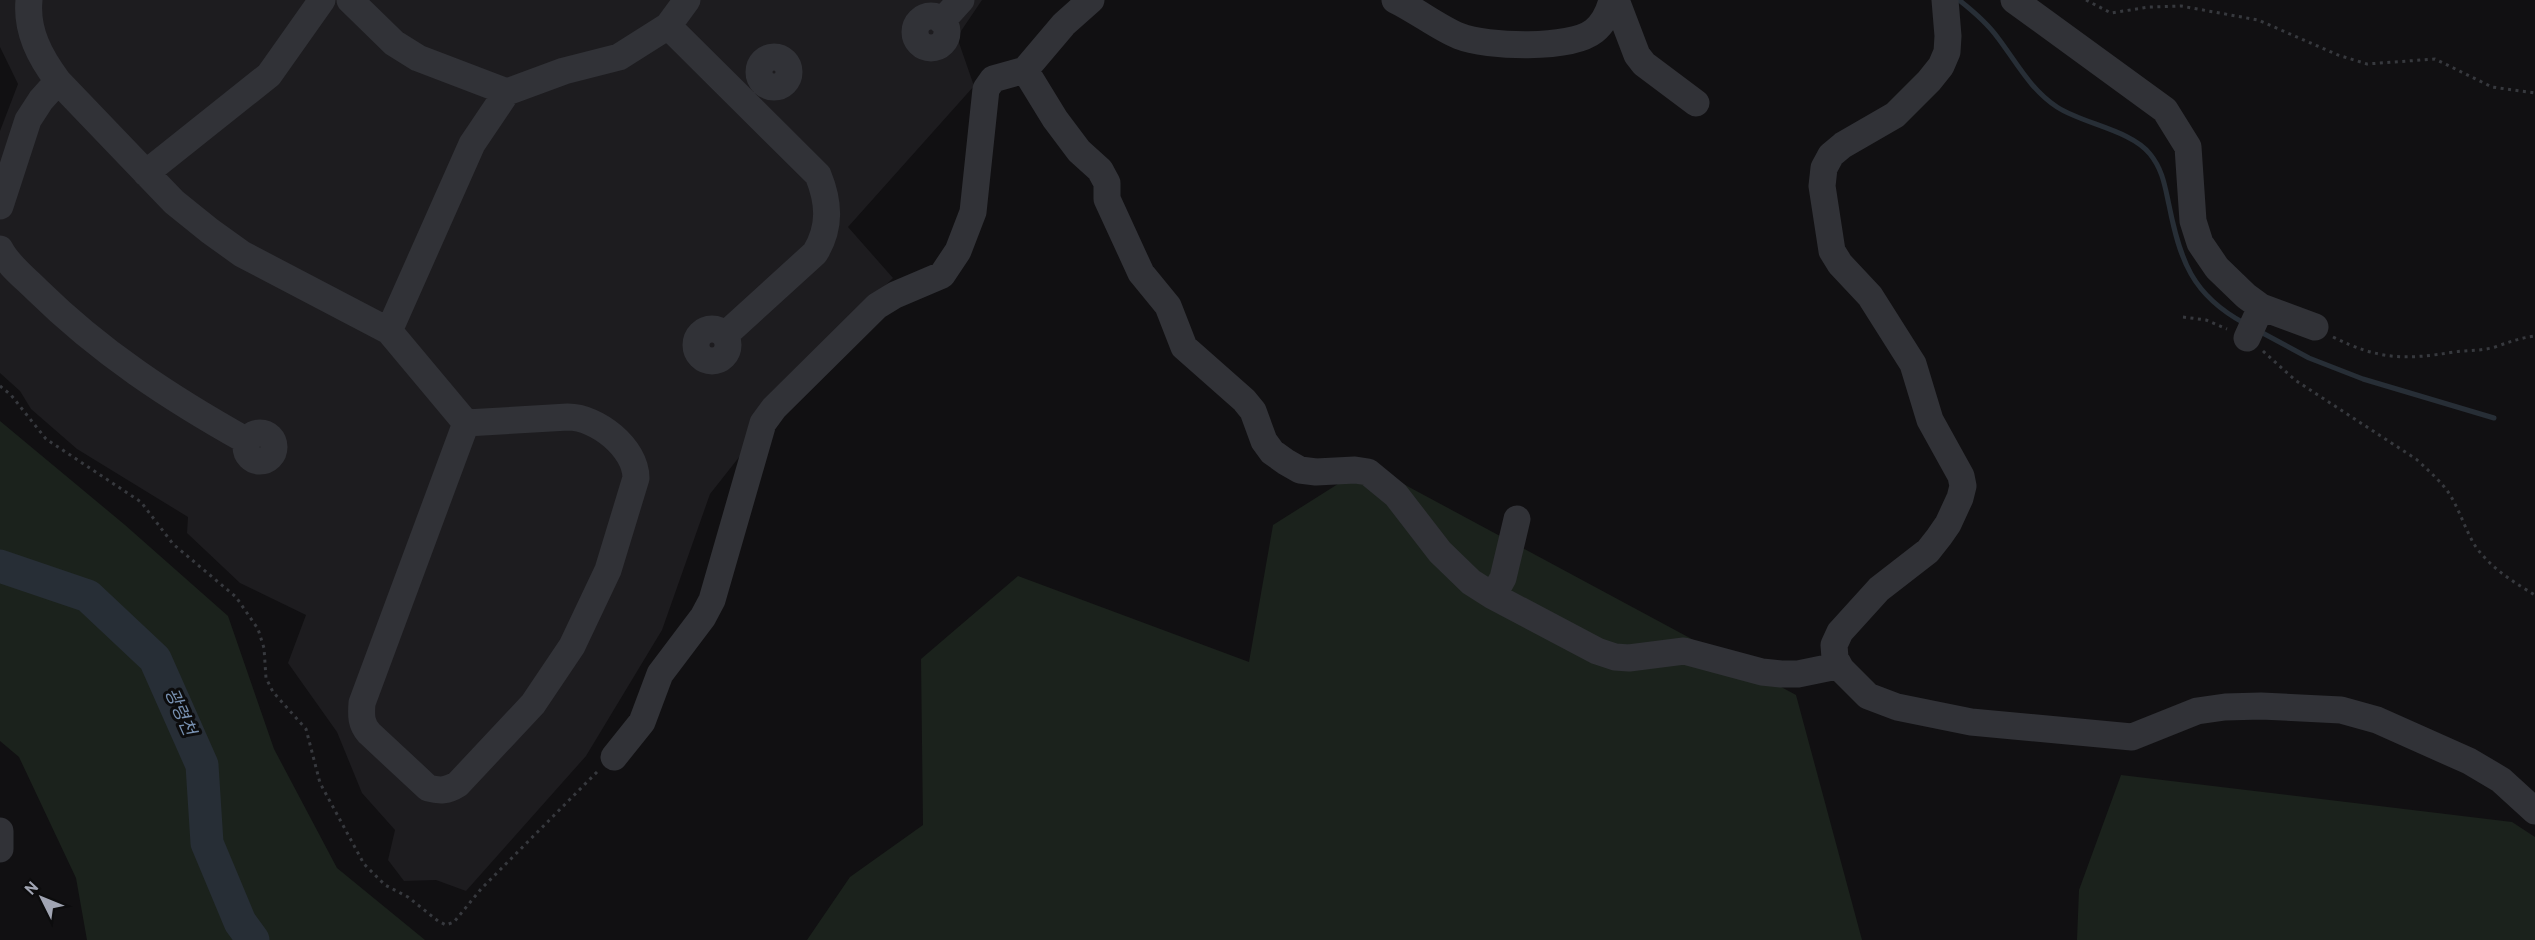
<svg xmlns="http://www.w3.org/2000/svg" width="2535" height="940" font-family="Overpass,'Noto Sans KR',sans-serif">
<rect width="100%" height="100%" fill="#111012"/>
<path fill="#1d1c1f" d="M0,0H982L957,37L974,86L848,227L893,278L762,407L751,442L710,494L662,630L586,756L466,891L436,880L404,881L388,860L395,830L362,793L337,732L288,663L306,615L240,583L187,533L188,517L77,449L31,409L20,391L0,373V131L18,84L0,47Z"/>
<path fill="#1b221c" d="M0,421L125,525L228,616L274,749L337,868L425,940H87L76,878L19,757L0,741Z
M1368,465L1796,695L1862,940H807L850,877L923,825L921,659L1018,576L1249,662L1273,525Z
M2121,775L2512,822L2535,837V940H2077L2079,890Z"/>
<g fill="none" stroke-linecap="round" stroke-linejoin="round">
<path stroke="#272e36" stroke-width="5" d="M1959,0C1973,11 1988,24 1998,38C2017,63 2030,89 2057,107C2083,124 2131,130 2150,154C2163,170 2165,187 2169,205C2180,260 2192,295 2244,323
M2257,330L2309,358L2363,379L2494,418"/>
<path stroke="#272e36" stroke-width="33" d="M0,566L88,596L155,659L202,765L207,843L240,922L253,940"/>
<path stroke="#37393e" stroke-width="3" stroke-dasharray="3 4.5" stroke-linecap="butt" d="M2086,0L2111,13L2149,7L2181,6L2258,20L2338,55L2367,64L2435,59L2492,87L2535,93
M2183,317L2206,320L2227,329
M2333,337C2379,360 2405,360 2454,352C2468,350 2482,351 2495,347C2509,342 2520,338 2535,336
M2263,351L2295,380L2416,459C2427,469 2437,478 2446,489C2458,505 2464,527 2474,544C2488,566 2513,582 2535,595
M0,386L11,395L46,439L141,502L173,544L236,597L258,629L264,648L266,678L273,692L306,729L320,783L364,864L385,885L408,897L438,921L446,925L454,922L481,889L598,771"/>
<path stroke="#313237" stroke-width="27" d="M29,0C26,31 40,57 58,81L174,202L210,231L242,254L389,331L466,423
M350,0L394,43L418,58L507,92
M1395,0C1416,10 1439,28 1459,36C1487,47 1570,50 1594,31C1604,23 1609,12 1612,0
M1616,0L1637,55L1644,64L1696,103
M1945,0L1948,36L1947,52L1941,66L1929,81L1895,115L1843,145L1831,155L1824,168L1822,186L1832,251L1840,264L1870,296L1913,364L1930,420L1961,476L1963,486L1960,498L1948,524L1939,537L1928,551L1879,589L1840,632L1834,645L1835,658L1841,669L1868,696L1897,707L1971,722L2132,737L2197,711L2225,707L2261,706L2341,710L2377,720L2469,761L2501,780L2535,811
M2014,0L2165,110L2188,147L2193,221L2200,243L2217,268L2246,296L2261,307L2315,327
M915 32a16 16 0 1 1 32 0a16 16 0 1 1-32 0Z
M942,21L961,0
M668,26L818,175C829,202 831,227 815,253L725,335
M759 72a15 15 0 1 1 30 0a15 15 0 1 1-30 0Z
M1025,70L1055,119L1079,151L1100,170L1107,183V199L1141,273L1168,306L1184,347L1244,400L1253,411L1264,441L1272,452L1286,462L1300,470L1316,472L1355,470L1368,472L1396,495L1440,552L1471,582L1493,596L1597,651L1615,657L1629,658L1684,651L1762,672L1781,674H1798L1832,667
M146,173L269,75L322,0
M0,206L28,120L41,100L58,81
M0,249C8,265 24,277 37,290C100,352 170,398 247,441
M696 345a16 16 0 1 1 32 0a16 16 0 1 1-32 0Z
M389,331L472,144L507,92L564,71L619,57L668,26L687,0
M2247,338L2261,307
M568,417C597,417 636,448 636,478L608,570L572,646L533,704L458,784C447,791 440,791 428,788L369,733C361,724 361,716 362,703L466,423Z
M246 447a14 14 0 1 1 28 0a14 14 0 1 1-28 0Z
M1493,596L1503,578L1517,519
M614,757L642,722L660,674L703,617L712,600L763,423L774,408L877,306L895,295L942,275L958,251L973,212L986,89L993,79L1025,70L1064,24L1091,0
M0,831V849"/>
</g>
<g text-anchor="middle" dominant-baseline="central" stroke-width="6" stroke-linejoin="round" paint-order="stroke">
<g font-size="18" font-style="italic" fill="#7790b0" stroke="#0c0c0d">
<text transform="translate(179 712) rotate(66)">광령천</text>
</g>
</g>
<g transform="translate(42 898) rotate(313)" stroke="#0c0c0d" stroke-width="4.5" paint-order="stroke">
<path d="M0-4.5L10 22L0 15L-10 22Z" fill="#a1a5b3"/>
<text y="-9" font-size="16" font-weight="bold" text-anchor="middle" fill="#a1a5b3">N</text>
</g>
</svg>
